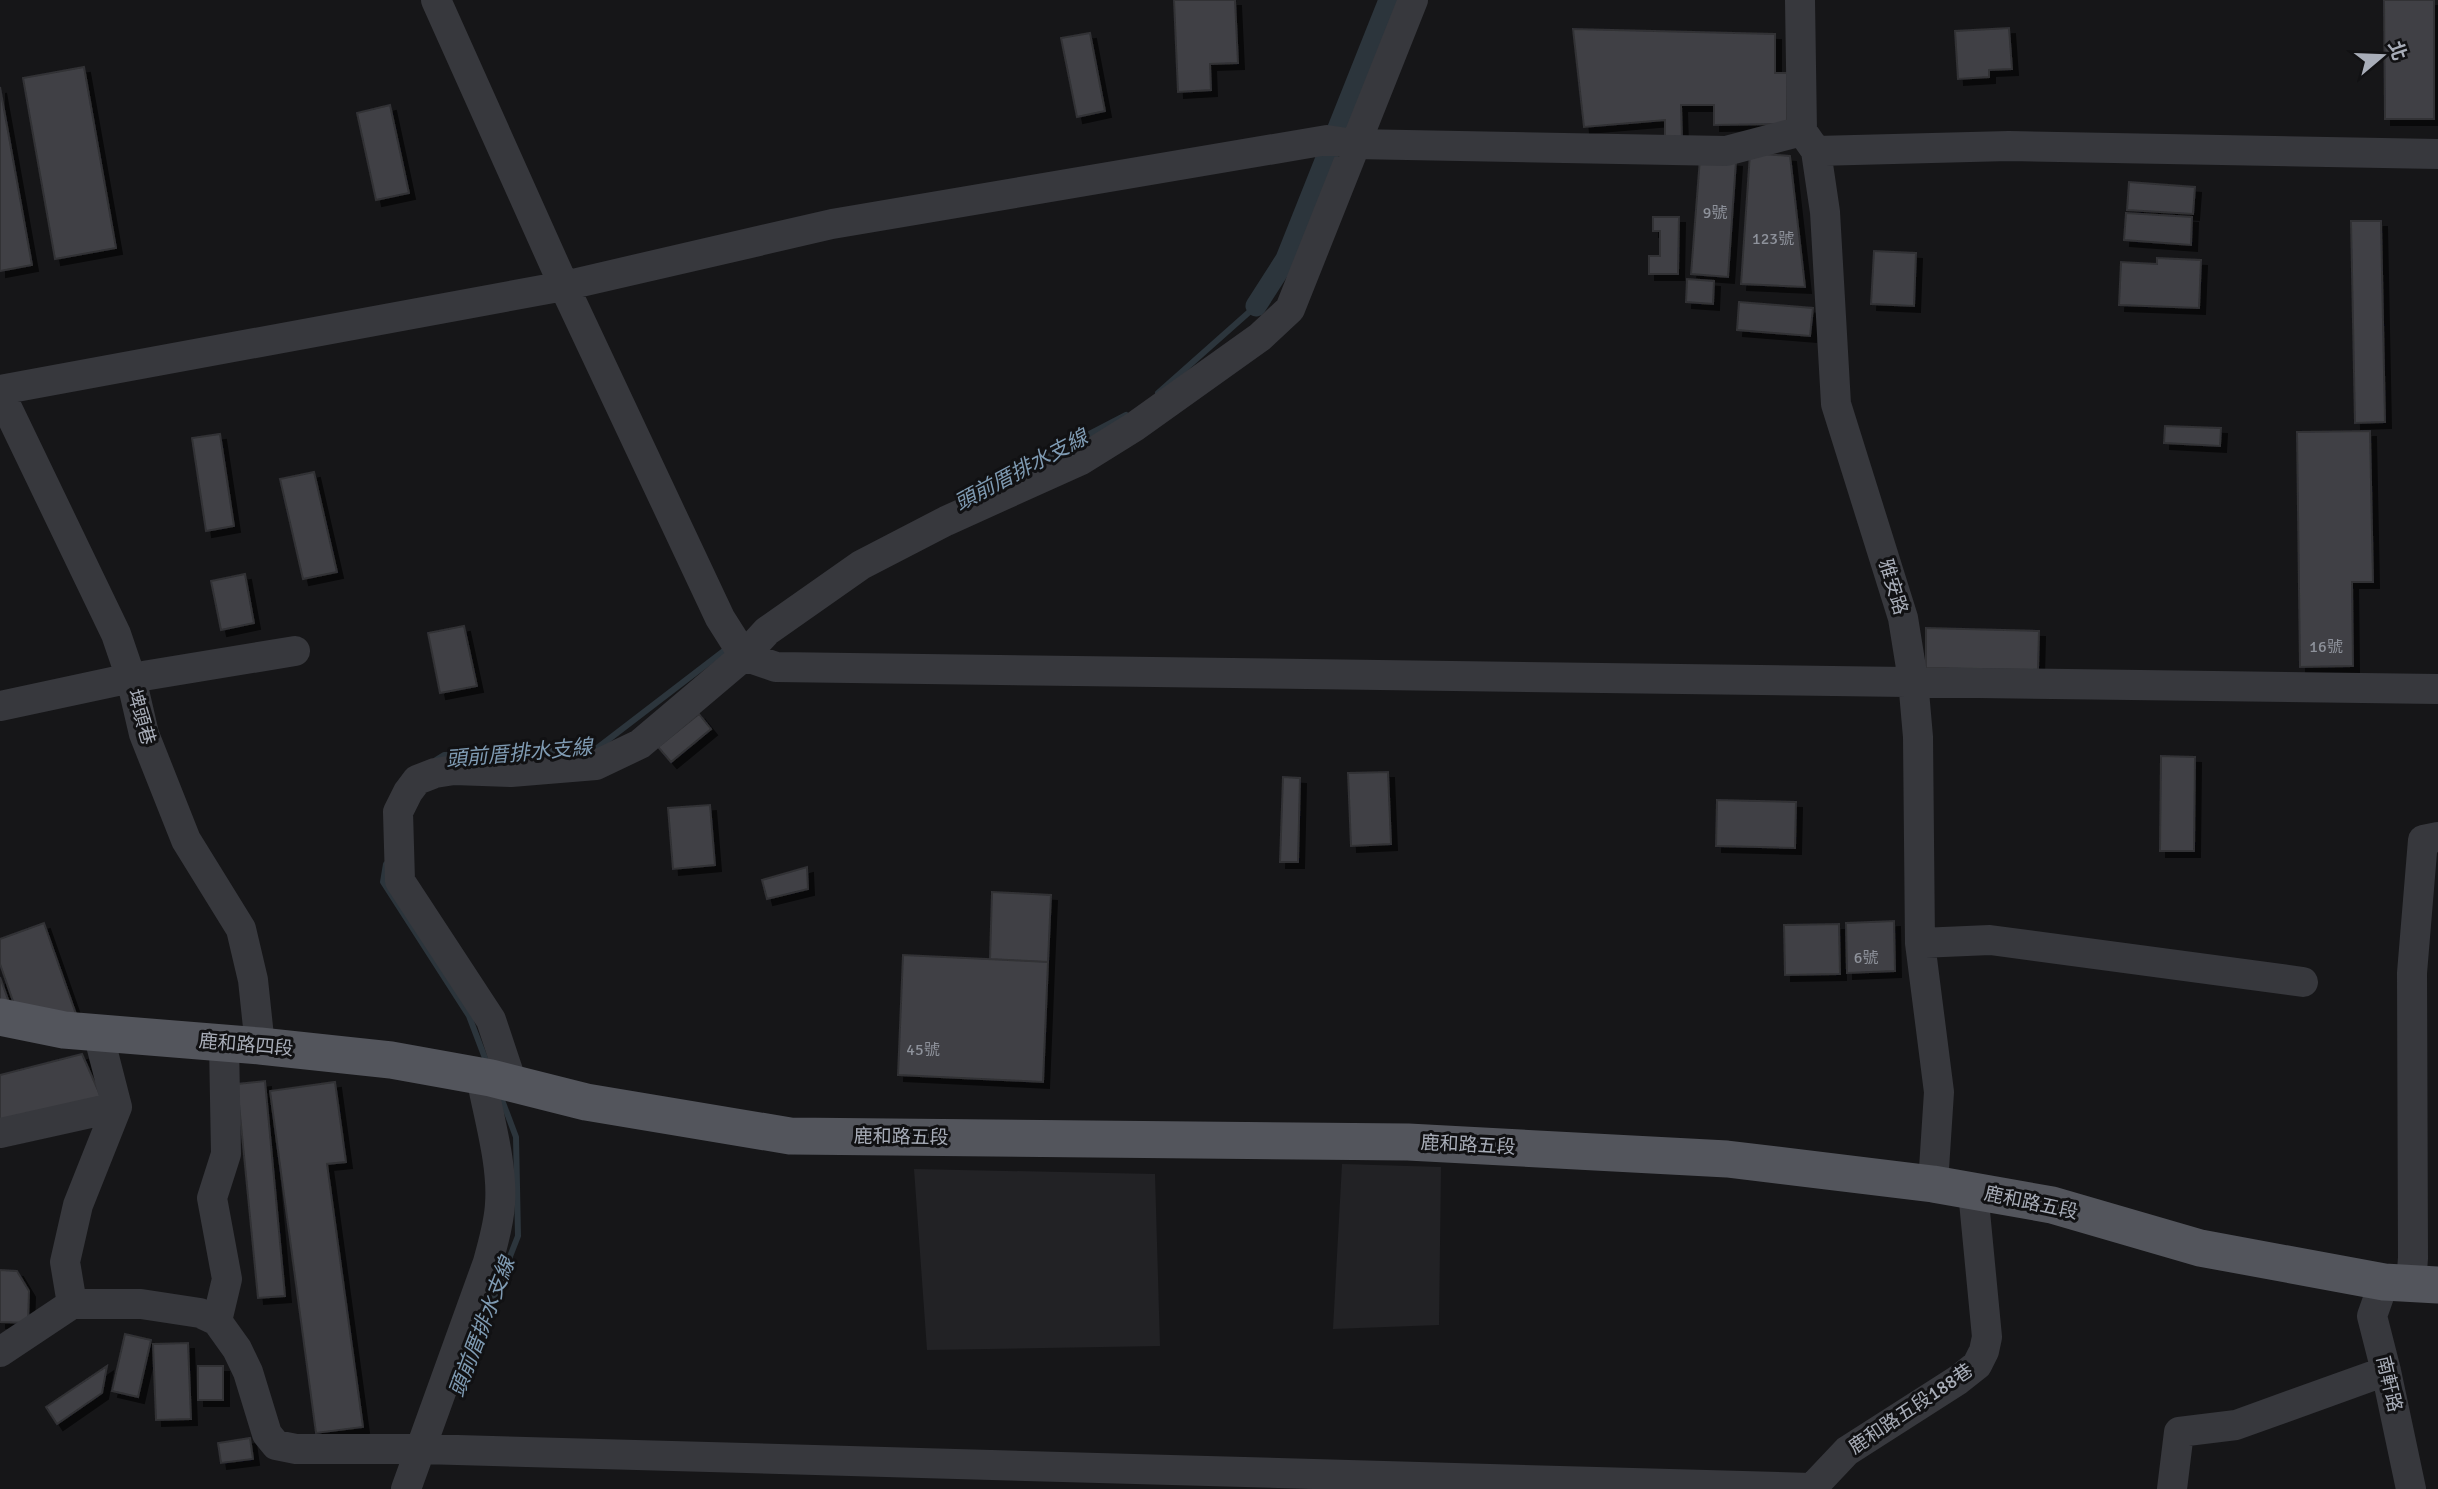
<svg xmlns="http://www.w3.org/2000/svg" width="2438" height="1489" font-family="Signika,'Noto Sans TC',sans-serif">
<defs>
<filter id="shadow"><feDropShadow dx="6" dy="6" stdDeviation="0" flood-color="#0009"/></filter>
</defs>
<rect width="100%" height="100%" fill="#161618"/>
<path fill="#222225" d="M1342,1164L1441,1167L1439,1325L1333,1329Z
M914,1169L1155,1174L1160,1346L927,1350Z"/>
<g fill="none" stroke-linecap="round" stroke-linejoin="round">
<path stroke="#2c353c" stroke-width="6" d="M1158,393L1256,306
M1003,479L1126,415
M436,760L444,755L596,749L729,647
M386,864L383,882L469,1016L488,1066
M457,1392L518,1236L516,1137L499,1092"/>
<path stroke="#2c353c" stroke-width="21" d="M1256,306L1286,259L1389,0"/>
</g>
<path fill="#404145" stroke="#303034" stroke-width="2" filter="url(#shadow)" d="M1174,0H1235L1238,63L1210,64L1211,90L1178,92Z
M2384,0H2434V119H2385Z
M2009,28L2012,69L1989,70V77L1958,79L1955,31Z
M1573,29L1775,34V73H1787V124L1714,125V105H1681L1682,139H1665V120L1584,127Z
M1090,33L1105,111L1077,117L1061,38Z
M84,67L116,248L55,259L23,78Z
M0,87L32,265L0,271Z
M390,105L409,193L376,200L357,113Z
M1750,153L1790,156L1805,287L1741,284Z
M1700,158L1736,161L1728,277L1691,274Z
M2129,182L2195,187L2193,214L2127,210Z
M2126,213L2192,217L2191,245L2124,240Z
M1653,217H1679L1678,274H1649V256H1660V231H1653Z
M2351,221H2381L2385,422L2355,423Z
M1874,251L1916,253L1914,306L1871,304Z
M2157,258L2201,260L2199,308L2119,305L2121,262L2157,264Z
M1687,279L1714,281L1713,304L1686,302Z
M1739,302L1813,308L1810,336L1737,330Z
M2165,426L2221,428L2220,446L2164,443Z
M2370,431L2373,582H2352L2353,666L2300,667L2297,432Z
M220,434L234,526L206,531L192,438Z
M314,472L337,572L303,579L280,479Z
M245,574L254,623L221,630L211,581Z
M464,626L477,686L440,693L428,633Z
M1926,628L2039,631L2038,670L1926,668Z
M699,714L711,729L671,762L658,747Z
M2161,756L2195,757L2194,851H2160Z
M1388,772L1391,844L1351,846L1348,773Z
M1283,777L1300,778L1298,862H1280Z
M1717,800L1796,802L1795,848L1716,846Z
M710,805L715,865L673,869L668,808Z
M807,867L808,889L767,899L762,880Z
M992,892L1051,895L1048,962L990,959Z
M1894,921L1895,971L1847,973L1846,923Z
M44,923L76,1014L15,1007L0,964V939Z
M1839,924L1840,974L1785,975L1784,925Z
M903,955L1048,962L1043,1082L898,1075Z
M0,977L10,1005L0,1003Z
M82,1054L109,1115L0,1140V1075Z
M265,1081L285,1296L258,1298L237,1084Z
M335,1082L346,1162L327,1164L363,1427L316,1433L270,1091Z
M0,1270L17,1271L29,1291L28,1323L0,1322Z
M125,1334L151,1340L138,1397L112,1391Z
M188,1343L191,1419L156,1420L153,1344Z
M107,1366L102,1393L57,1424L46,1407Z
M198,1366H223V1400H198Z
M250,1438L253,1459L221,1463L218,1443Z"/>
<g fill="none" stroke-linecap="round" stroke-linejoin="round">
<path stroke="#37383d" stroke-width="30" d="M436,0L564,286L720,618L744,656L776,667L2438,689
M1800,0L1802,131L1816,151L1825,212L1836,404L1903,618L1913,680L1918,737L1920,943L1939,1092L1933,1184
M1816,151L2009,146L2438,154
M0,390L564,286L832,224L1327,140L1354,144L1726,151L1802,131
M0,393L116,634L131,678L144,734L186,840L241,929L253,980L260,1046
M0,706L131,678L295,651
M1920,943L1990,940L2303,982
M512,1083L491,1020L400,881L398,812L408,792L417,780L435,773L454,770L511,772L596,765L640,744L744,656L767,631L861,565L946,521L1081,460L1134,427L1260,337L1290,309L1413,0
M0,1133L117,1107L98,1033
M2384,1282L2372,1316L2386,1371L2411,1489
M2411,1284L2413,1258L2412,973L2423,840L2438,837
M72,1304L65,1262L78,1205L117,1107
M217,1321L227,1279L212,1198L226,1154L224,1043
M0,1352L72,1304H141L200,1313L217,1321L237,1349L248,1372L267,1434L276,1445L296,1449H422L1811,1488
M406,1489L488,1262C493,1243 499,1224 500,1204C503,1164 488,1115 481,1076
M1811,1489L1847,1451L1958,1380L1977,1365L1984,1351L1987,1337L1973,1191
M2172,1489L2179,1432L2236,1425L2386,1371"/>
<path stroke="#53555c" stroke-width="37" d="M0,1017L64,1030L260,1046L391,1060L491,1078L586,1102L790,1136L1408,1142L1727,1159L1933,1184L2052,1205L2200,1248L2384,1282L2438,1285"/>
</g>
<g text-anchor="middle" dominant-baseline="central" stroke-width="6" stroke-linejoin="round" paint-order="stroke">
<g font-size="16" fill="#8e929b">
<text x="1715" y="213">9號</text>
<text x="1773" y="239">123號</text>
<text x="2326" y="647">16號</text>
<text x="1866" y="958">6號</text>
<text x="923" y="1050">45號</text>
</g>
<g font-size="19" fill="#a8adb8" stroke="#111113">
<text transform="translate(1893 587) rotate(73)">雅安路</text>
<text transform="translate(141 717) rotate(74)">埤頭巷</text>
<text transform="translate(246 1045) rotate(5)">鹿和路四段</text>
<text transform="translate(901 1137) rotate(1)">鹿和路五段</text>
<text transform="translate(1468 1145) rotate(3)">鹿和路五段</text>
<text transform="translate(2031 1203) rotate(12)">鹿和路五段</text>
<text transform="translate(2389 1384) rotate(77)">南軒路</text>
<text transform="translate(1911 1409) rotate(-34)">鹿和路五段188巷</text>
</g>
<g font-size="21" font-style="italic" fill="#7f9bb3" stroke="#111113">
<text transform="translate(1021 470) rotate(-28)">頭前厝排水支線</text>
<text transform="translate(519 753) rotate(-5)">頭前厝排水支線</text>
<text transform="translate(482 1327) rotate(-69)">頭前厝排水支線</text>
</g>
</g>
<g transform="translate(2382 56) rotate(71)" stroke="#111113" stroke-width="5" paint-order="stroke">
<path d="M0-5L12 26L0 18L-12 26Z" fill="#a8adb8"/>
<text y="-10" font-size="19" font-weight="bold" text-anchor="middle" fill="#a8adb8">北</text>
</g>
</svg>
